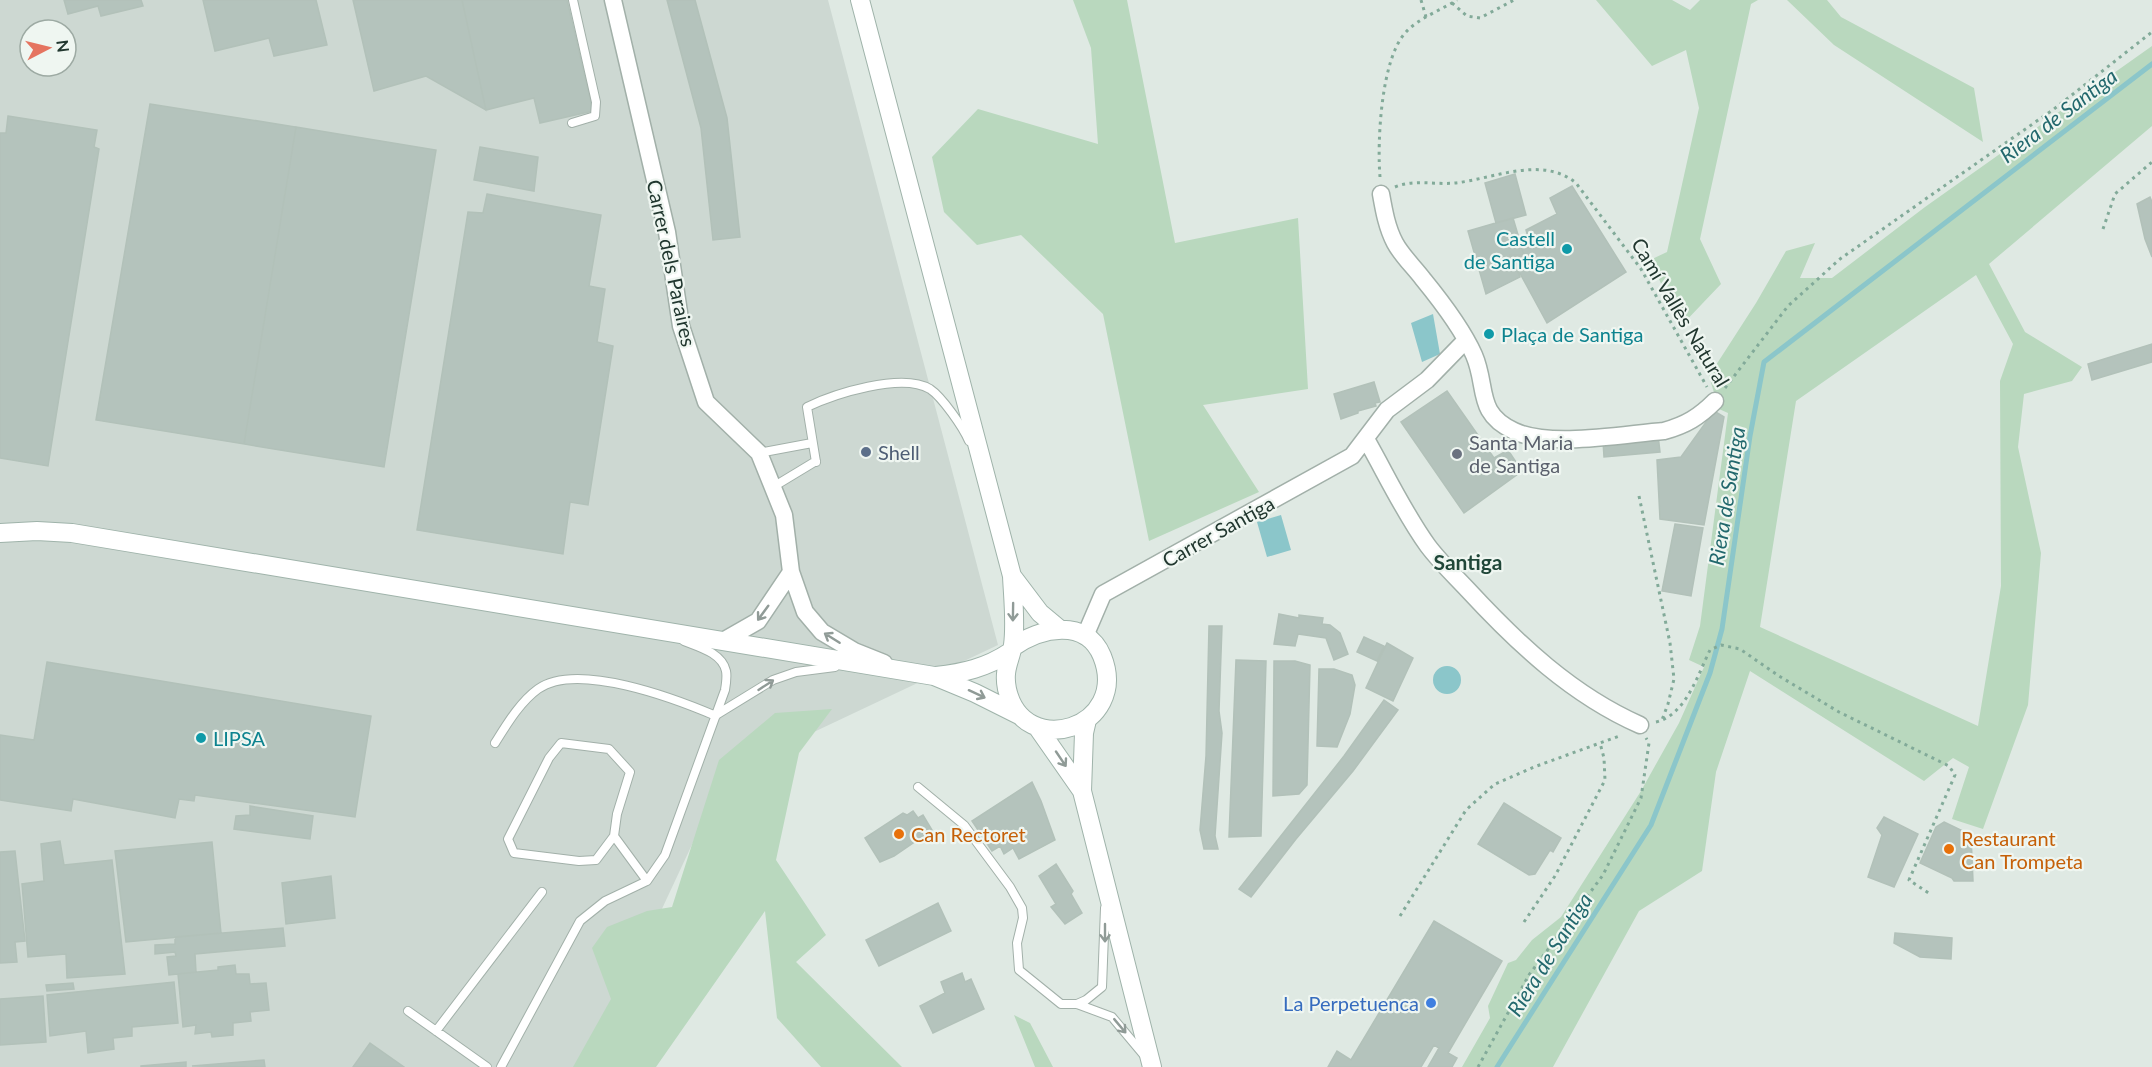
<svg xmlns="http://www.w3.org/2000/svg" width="2152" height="1067" font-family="Lato,sans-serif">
<rect width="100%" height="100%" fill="#dfe9e3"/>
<path fill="#cdd8d2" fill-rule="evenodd" d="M0,0H828L998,645L725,774L588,1067H0ZM30,30H66V66H30Z"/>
<path fill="#b9d8be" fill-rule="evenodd" d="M1073,0H1127L1175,243L1298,218L1308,389L1203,405L1259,492L1149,541L1103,314L1021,235L977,245L944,212L932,157L978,109L1098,144L1091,48Z
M1596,0H1672L1690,10L1700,0H1758L1751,4L1700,239L1721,284L1681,326L1650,260L1667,252L1699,108L1686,50L1652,66Z
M1787,0H1827L1841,17L1974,88L1983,142L1834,45Z
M2152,46V126L1989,264L2025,332L2082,367L2072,381L2024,394L2018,447L2041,553L2028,705L1983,829L1952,819L1969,767L1953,758L1924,781L1750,671L1716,772L1702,871L1639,911L1553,1067H1462L1490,1018L1488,1006L1508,963L1516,960L1532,940L1561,917L1641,791L1679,723L1704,667L1689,660L1700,626L1728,413L1719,409L1709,376L1756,303L1786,251L1815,243L1800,278H1832L1925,207ZM1976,275L2013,344L2000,381L2001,586L1978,726L1760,627L1796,401Z
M832,709L799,753L776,860L826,935L796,962L902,1067H821L777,1018L765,911L656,1067H573L611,999L592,948L607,927L647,911L672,907L719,760L775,713Z
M1014,1015L1030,1023L1053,1067H1035Z"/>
<path fill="#8bc6ca" d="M1433,314L1440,354L1422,362L1411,323Z
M1281,515L1291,550L1267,557L1257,522Z
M1433 680a14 14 0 1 1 28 0a14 14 0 1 1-28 0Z"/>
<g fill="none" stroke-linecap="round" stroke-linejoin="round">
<path stroke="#8bc6ca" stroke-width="5" d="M1497,1067L1651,825L1710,673L1722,629L1750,436L1764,362L2152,64"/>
</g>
<path fill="#b4c3bc" stroke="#b2c1b9" stroke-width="1.5" d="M64,0H141L143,6L101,16L98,6L68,14Z
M203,0H316L327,45L274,56L269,38L215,51Z
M353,0H462L486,110L426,76L374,91Z
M462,0H567L593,111L540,123L534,98L486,110Z
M667,0H695L727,118L740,237L713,240L701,128Z
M150,104L296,127L244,444L96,420Z
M8,116L97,130L94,147L99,149L48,466L0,458V133H6Z
M296,127L436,150L384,467L244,444Z
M480,147L538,157L534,191L474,180Z
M1515,174L1526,215L1496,223L1485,183Z
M1572,186L1626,272L1547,323L1510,255H1524L1520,243L1529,241L1526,230L1557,214L1550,198Z
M487,194L601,215L589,286L605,289L597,342L613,346L588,505L570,502L563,554L417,530L468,212L483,213Z
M2150,197L2152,202V257L2145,239L2137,204Z
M1513,218L1524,255H1510L1520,277L1486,294L1468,231Z
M2152,344V362L2092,380L2088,364Z
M1374,382L1380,402L1375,403L1376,406L1358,411V413L1341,419L1334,394Z
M1447,391L1494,458L1508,450L1522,471L1464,513L1401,422Z
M1714,411L1724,417L1704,525L1660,519L1657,460L1681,457Z
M1658,435L1660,452L1604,457L1603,441Z
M1675,524L1703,528L1691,596L1662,591Z
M1279,614L1299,618V615L1323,618L1322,624L1330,625L1340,633L1348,654L1334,660L1326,638L1298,634L1295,646L1274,644Z
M1209,626H1222L1219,711L1222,733L1215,836L1218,849H1204L1200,830L1206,756Z
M1364,637L1384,646L1377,661L1357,652Z
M1387,643L1413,658L1393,701L1366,688Z
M1236,660L1266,661L1261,836L1229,837Z
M1274,661H1295L1310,665L1307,785L1299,794L1273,796Z
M47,662L371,716L355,817L195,795L194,801L179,799L175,818L73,799L71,811L0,800V735L34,740Z
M1319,669H1334L1352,675L1355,685L1350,714L1337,747L1317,746Z
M1384,700L1398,710L1353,771L1296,839L1251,897L1239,889L1344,756Z
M1032,782L1041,801L1055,840L1019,859L1013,848L1004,854L1000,846L992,851L972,821Z
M1504,803L1561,838L1553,852L1550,850L1535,874L1529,875L1478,844Z
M250,806L313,816L310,839L234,829L236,816L250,815Z
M913,811L918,818L923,815L932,830L894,856L880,862L865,838L903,813L907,815Z
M1884,817L1918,834L1894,887L1868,877L1882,835L1877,828Z
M1944,822L1971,835L1973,881H1954L1952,878L1920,863L1936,827Z
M60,841L64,865L112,860L125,974L67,978L66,954L28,957L22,884L44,881L41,844Z
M212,842L221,933L126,942L115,851Z
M15,851L25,941L15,942L17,962L0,963V852Z
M1056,864L1073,891L1071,894L1082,913L1065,924L1051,907L1056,904L1039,876Z
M331,876L335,918L286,924L282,883Z
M938,903L951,931L879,966L866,940Z
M1434,921L1502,961L1448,1053L1457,1058L1452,1067H1428L1439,1048L1434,1045L1421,1067H1328L1337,1051L1351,1060Z
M283,928L285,946L195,954L196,972L169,975L167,957L176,956L175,952L155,954V945L175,944V937Z
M1895,933L1952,938L1951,959L1920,957L1894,943Z
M235,965L236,974H249L250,984L266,983L269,1010L250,1012L251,1021L233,1023V1035L212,1037L211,1032L195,1034L196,1025L183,1027L178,974L218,970V967Z
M962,973L965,982L971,979L984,1009L933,1033L920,1006L945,993L941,982Z
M174,982L178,1023L132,1027V1036L113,1038L114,1049L88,1053L86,1031L50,1036L47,995Z
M73,983L74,989L47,991L46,985Z
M43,996L46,1042L0,1045V999Z
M370,1043L404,1067H353Z
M264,1060L265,1067L192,1066Z
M186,1062V1067H141V1066Z"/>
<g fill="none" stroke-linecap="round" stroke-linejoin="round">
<defs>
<path id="service" d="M572,123L595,116L596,102L573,0
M759,453L812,443
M816,462L807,407C834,394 902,372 930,389C942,397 963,427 969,441
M773,487L816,461
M716,715L773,680L796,672L835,667
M495,743C507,724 520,702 538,689C577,661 676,699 716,716
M918,787L964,825L1010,887L1022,908L1023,918L1017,943L1019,970L1061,1004H1077L1112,1017L1143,1054
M614,836L596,860L579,861L514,853L508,839L549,758L561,743L609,749L630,772L617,814L614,836L647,881
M1077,1004L1086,1000L1102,987L1105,908
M408,1011L487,1067
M436,1031L542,892
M501,1067L580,921L605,901L647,881L665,855L725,690C726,684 727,676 726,671C722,653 699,647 684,641"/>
<path id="minor" d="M613,0L667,232L681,326L706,402L759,453L784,515L791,572L805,612L822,632L854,651L884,663
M1381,194C1384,211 1387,228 1395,243C1402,256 1414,267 1423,279C1441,301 1462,328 1474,355C1488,387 1475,413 1514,431C1550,448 1624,434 1664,431C1686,425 1699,417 1715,401
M1366,439C1386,474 1404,513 1428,546C1440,562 1455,576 1468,590C1518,644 1572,695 1640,725
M1085,636L1103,594L1352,456L1387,410L1427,380L1466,340
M723,641L758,621L791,572"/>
<path id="secondary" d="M860,0L1012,576C1013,598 1016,623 1013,645C1010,661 1003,670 1007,689C1023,762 1131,728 1102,656C1086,617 1040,628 1013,647
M0,533L37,531L72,533L934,676L975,693L1019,715
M1012,576L1040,613L1058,628
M936,676C963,673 986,668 1010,652
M1038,728L1082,791L1152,1067
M1082,791L1084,733L1087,720"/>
</defs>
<use href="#service" stroke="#a2b0a9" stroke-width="10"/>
<use href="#minor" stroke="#a2b0a9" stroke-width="19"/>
<use href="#secondary" stroke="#9fb3aa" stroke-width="20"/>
<path stroke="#82aa99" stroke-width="3" stroke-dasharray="3 4.5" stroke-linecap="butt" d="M1421,0L1426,17
M1452,3L1467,16L1480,18L1514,0
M1380,177C1377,142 1381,58 1406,32C1419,18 1441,10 1457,0
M1395,187C1414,179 1435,185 1455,183C1493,179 1542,155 1576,183L1641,269L1707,387
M2103,229L2115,194L2152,162
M1725,388L1788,306L1840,259L2054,109L2152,32
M1639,496L1670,643L1674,679L1668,704L1662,720
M1656,722C1686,715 1698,674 1710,650L1721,645L1740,649L1779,676L1839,712L1949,766L1955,775L1909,880L1930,894
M1400,916L1466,810L1495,784L1534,767L1622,735
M1524,922L1555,876L1605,780L1604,758L1600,743
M1478,1067L1529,975L1603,875L1641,798L1649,743L1646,738"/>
<use href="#service" stroke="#fff" stroke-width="8"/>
<use href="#minor" stroke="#fff" stroke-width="16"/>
<use href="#secondary" stroke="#fff" stroke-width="18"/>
</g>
<defs><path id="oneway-shaft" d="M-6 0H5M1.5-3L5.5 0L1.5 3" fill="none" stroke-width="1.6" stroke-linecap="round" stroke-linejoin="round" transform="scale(1.5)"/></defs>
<g stroke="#909b97">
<use href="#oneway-shaft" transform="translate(1013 612) rotate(91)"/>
<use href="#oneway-shaft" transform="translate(763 613) rotate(126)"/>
<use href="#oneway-shaft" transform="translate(832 638) rotate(-148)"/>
<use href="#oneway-shaft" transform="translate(766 685) rotate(-33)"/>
<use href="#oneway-shaft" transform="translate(977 694) rotate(25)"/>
<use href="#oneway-shaft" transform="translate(1061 759) rotate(56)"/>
<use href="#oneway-shaft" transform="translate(1105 933) rotate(90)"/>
<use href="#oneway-shaft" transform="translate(1120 1026) rotate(50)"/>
</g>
<g fill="#0f9aa8" stroke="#eff6f1" stroke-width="2">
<circle cx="1567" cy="249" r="6"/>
<circle cx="1489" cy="334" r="6"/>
<circle cx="201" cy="738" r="6"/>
</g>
<circle fill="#5c6f8a" stroke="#eff6f1" stroke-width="2" cx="866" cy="452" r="6"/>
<circle fill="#6b7280" stroke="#eff6f1" stroke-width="2" cx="1457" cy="454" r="6"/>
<g fill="#e8710a" stroke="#eff6f1" stroke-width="2">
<circle cx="899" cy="834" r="6"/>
<circle cx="1949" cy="849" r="6"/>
</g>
<circle fill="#3f7fe0" stroke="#eff6f1" stroke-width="2" cx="1431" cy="1003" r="6"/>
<g text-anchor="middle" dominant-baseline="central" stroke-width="4.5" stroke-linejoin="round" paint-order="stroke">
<g font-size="20" fill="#0d838f" stroke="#eff6f1" text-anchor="start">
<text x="1555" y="238" text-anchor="end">Castell<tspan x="1555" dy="23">de Santiga</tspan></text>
<text x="1501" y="334">Plaça de Santiga</text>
<text x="213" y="738">LIPSA</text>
</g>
<g font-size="20" fill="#21372f" stroke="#eff6f1">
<text transform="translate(672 263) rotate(78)">Carrer dels Paraires</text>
<text transform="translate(1681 312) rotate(59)">Camí Vallès Natural</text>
<text transform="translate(1218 531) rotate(-29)">Carrer Santiga</text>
</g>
<g font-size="20" fill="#5b616d" stroke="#eff6f1" text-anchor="start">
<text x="1469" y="442">Santa Maria<tspan x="1469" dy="23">de Santiga</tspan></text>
</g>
<g font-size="20" fill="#4e5e75" stroke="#eff6f1" text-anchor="start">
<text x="878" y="452">Shell</text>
</g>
<g font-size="20" fill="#c56008" stroke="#eff6f1" text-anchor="start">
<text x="911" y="834">Can Rectoret</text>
<text x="1961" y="838">Restaurant<tspan x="1961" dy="23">Can Trompeta</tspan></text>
</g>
<g font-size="20" fill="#366cbe" stroke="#eff6f1" text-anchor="end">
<text x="1419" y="1003">La Perpetuenca</text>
</g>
<g font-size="21" font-style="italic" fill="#22686d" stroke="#eff6f1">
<text transform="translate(2058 115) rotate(-37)">Riera de Santiga</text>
<text transform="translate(1726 496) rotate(-81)">Riera de Santiga</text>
<text transform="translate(1549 954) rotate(-58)">Riera de Santiga</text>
</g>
<g font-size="21" font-weight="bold" fill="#204739" stroke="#eff6f1">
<text x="1468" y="561">Santiga</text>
</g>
</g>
<g transform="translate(48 48) rotate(83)"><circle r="28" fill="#eff6f1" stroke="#9daaa3" stroke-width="1.5"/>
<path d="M0-4.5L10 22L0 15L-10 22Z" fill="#e57460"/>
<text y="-9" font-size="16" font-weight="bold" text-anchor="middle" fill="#21372f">N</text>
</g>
</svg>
